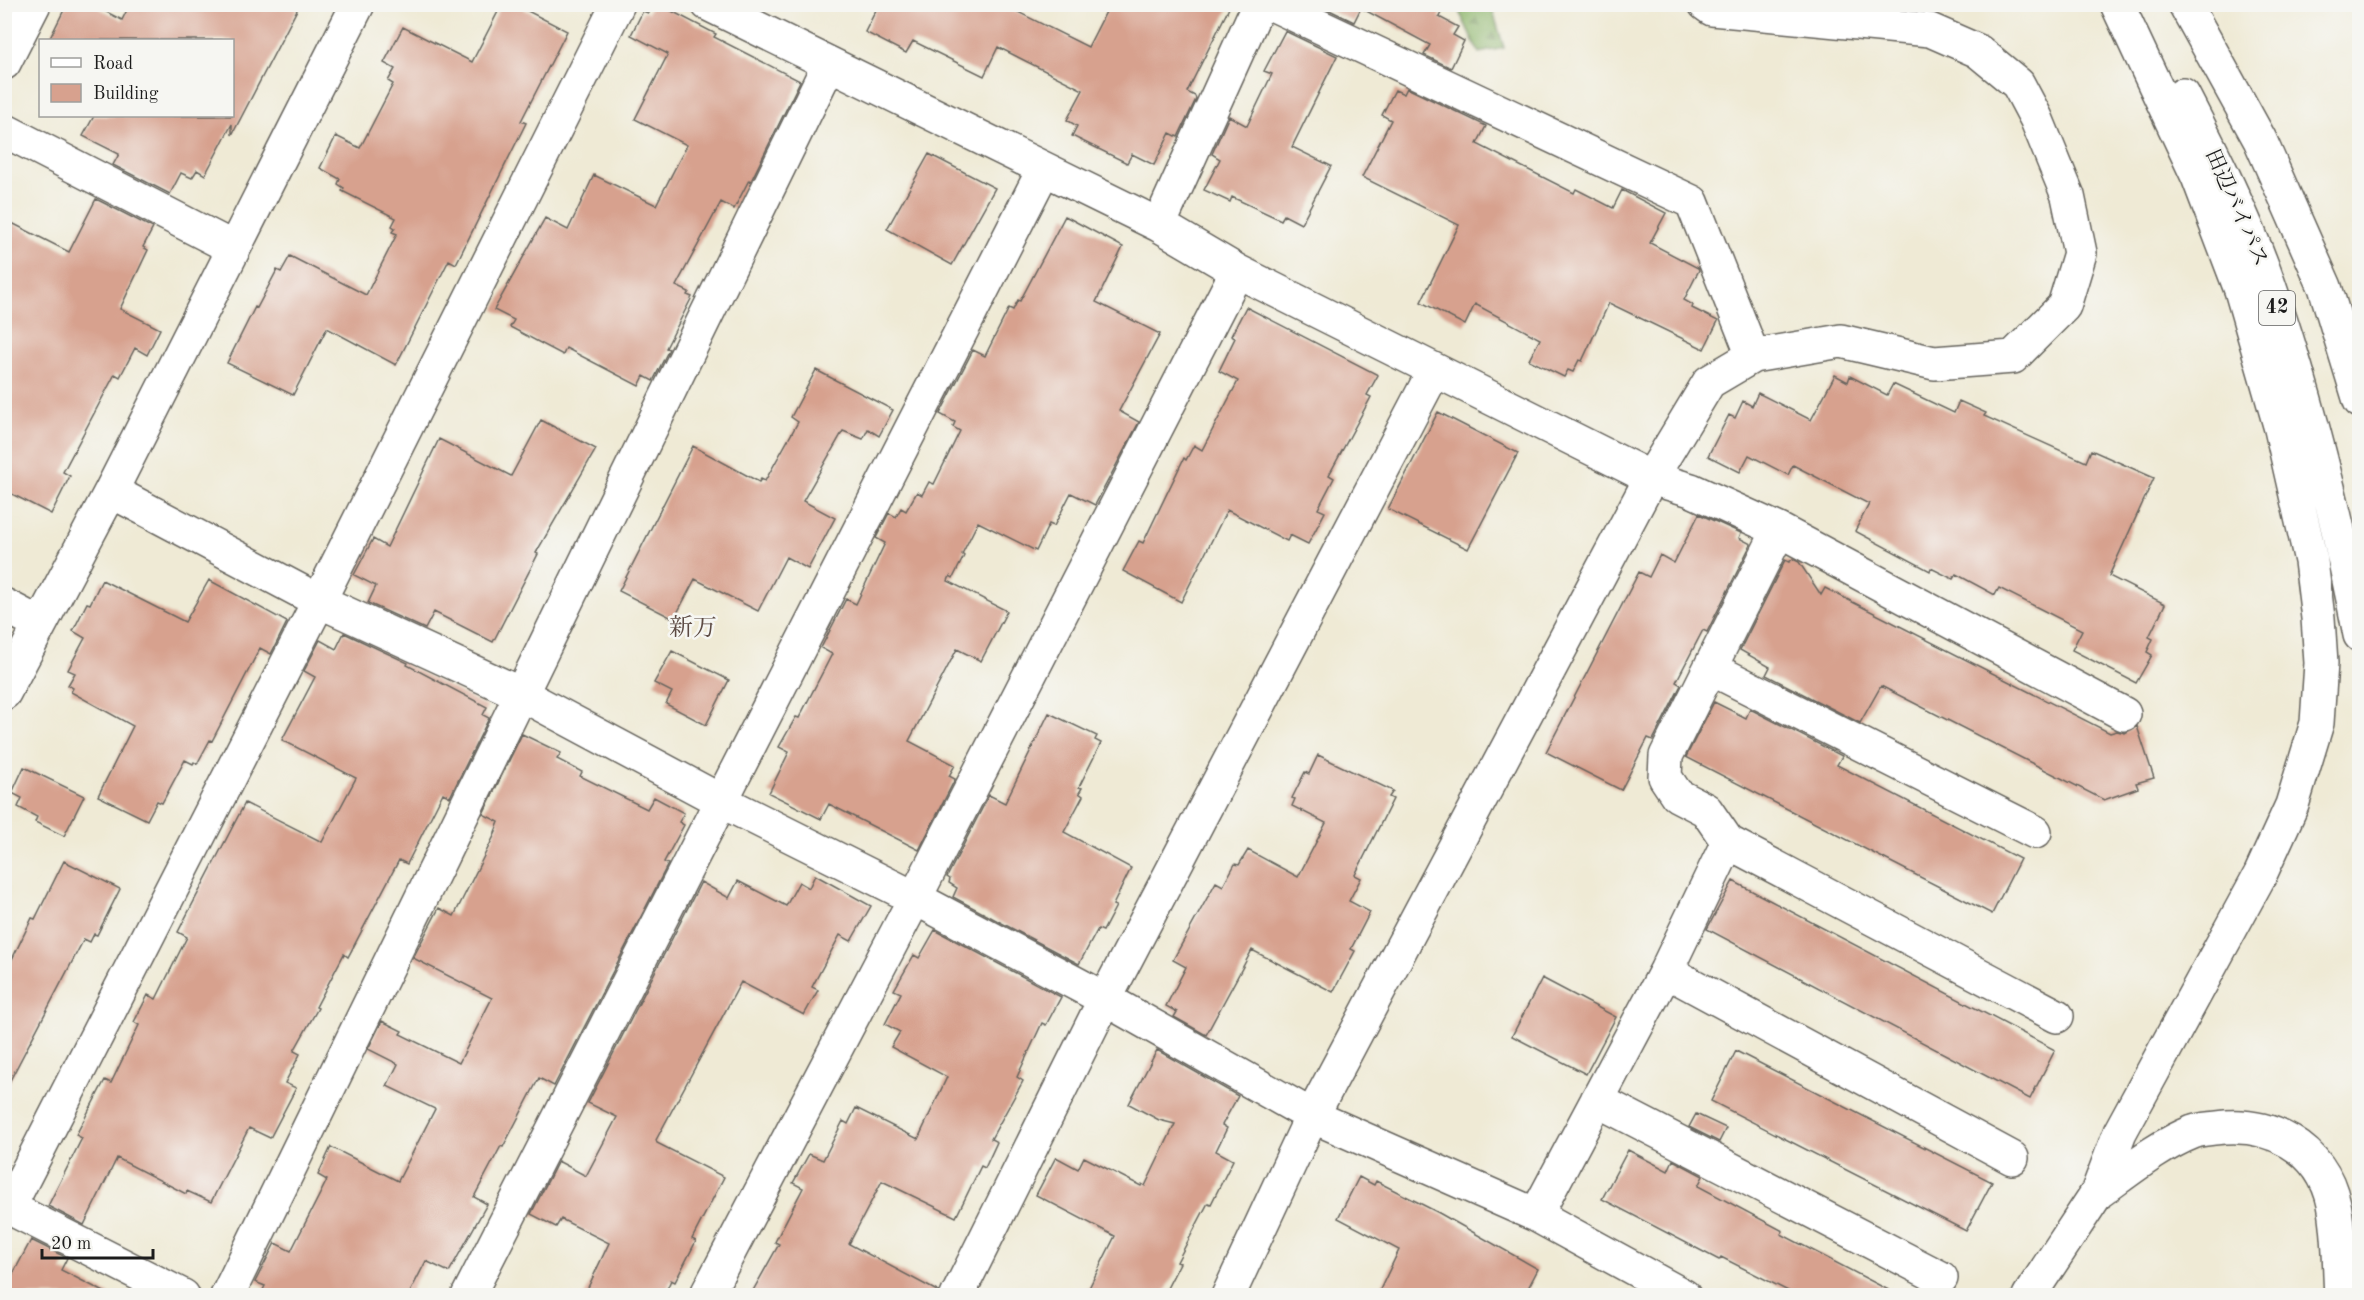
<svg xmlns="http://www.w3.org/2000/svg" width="2364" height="1300" font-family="'Old Standard TT','Noto Serif JP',serif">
<defs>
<pattern id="forest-firs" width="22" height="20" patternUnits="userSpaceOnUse" patternTransform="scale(1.5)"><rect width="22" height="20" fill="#8db56b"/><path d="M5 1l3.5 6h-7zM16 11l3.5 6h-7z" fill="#729257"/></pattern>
</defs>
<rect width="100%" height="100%" fill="#f6f6f2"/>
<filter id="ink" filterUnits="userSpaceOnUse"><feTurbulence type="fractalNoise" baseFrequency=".0167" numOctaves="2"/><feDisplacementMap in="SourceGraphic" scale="12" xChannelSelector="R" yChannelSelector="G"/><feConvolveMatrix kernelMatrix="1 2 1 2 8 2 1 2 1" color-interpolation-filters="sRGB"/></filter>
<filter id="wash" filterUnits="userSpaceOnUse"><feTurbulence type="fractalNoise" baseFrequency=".008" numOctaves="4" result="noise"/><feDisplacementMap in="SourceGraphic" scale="24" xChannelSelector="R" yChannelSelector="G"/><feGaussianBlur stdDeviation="1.35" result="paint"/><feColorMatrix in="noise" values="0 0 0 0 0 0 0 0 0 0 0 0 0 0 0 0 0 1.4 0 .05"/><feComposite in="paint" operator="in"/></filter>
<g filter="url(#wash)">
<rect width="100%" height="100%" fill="#efead5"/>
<path fill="url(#forest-firs)" stroke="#546844" stroke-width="1.5" d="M1456,5H1491L1504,48L1479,53Z"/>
<g id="blocks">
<path fill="#d7a18e" d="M67,4H91L122,20L130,4H300L232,135V124L205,175L197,170L192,178L181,173L170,194L113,165L119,154L83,136L94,116H232V40H49Z
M502,4H514L567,31L521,121L526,123L456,264L449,260L396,365L327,328L293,395L227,363L255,307L257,308L277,270L281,272L290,256L366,295L397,234L392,232L395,228L392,226L396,218L342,191L344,188L338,184L340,179L320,168L336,136L360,148L393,84L388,81L395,69L384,63L403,27L472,62Z
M652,4H658L716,34L714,37L800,81L751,181L749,180L734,209L721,202L676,286L689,292L687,295L692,297L666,348L669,349L653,381L644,376L639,386L566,348L563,355L510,327L514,320L494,310L545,218L568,230L594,175L656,205L687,145L635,119L668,54L631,35L643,11L648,13Z
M879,4H1002L1088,47L1110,4H1231L1187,92L1195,96L1196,99L1178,137L1170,133L1154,165L1132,154L1127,163L1072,136L1077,126L1067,120L1083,90L998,47L984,76L913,41L906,53L865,32Z
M1317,4H1445L1439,17L1458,27L1453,35L1464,41L1451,68L1424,55L1430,45L1361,8L1354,22Z
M1285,31L1337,56L1292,147L1331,166L1301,224L1284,215L1281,220L1232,197L1230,202L1204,190L1220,159L1212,154L1229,116L1247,126L1272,74L1264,71Z
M1407,88L1486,126L1477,144L1574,193L1576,189L1613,208L1622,190L1666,213L1650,243L1698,268L1699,270L1684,300L1693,305L1692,308L1718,321L1704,349L1609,303L1582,361L1579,360L1573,372L1568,370L1564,377L1529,360L1540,339L1475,304L1465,325L1421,302L1459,225L1362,177L1391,120L1382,115L1395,90L1404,94Z
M929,154L995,188L952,265L887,229Z
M96,199L153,228L143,247L148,250L120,309L160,329L147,355L135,348L120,377L115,374L63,472L70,476L51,514L4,490V219L69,252Z
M1065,216L1123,247L1096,302L1160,334L1119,411L1139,422L1095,505L1071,493L1054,526L1049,524L1036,551L978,522L962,554L964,556L953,578L950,576L948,581L1007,611L981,661L957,649L909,741L955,765L949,776L955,779L919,850L829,804L821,819L769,793L789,752L779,747L796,717L799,718L832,654L821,648L846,599L856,604L885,543L876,538L889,513L896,517L901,508L906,511L917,492L922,495L929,482L934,484L960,431L953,427L955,422L940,414L973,350L985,356L1009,308L1013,310L1018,300L1020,301Z
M1246,307L1378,375L1367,395L1371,397L1329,475L1334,478L1318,509L1325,512L1308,544L1290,535L1287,541L1227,510L1181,602L1123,571L1139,541L1143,543L1184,458L1186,460L1194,445L1202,450L1238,381L1219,371L1235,338L1231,336Z
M816,370L893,410L879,436L868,429L863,439L843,431L803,501L835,518L808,569L786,557L758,611L695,579L674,619L619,591L693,446L759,482L761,479L765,481L798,422L791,417Z
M1835,375L1848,382L1850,376L1887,395L1893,384L1954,413L1959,401L1986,413L1984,416L2086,462L2091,450L2154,478L2109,576L2165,604L2149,637L2153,639L2147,652L2152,655L2136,683L2072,650L2082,630L1999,588L1995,595L1956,574L1953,579L1931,568L1930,571L1855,531L1869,504L1793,465L1788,475L1749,455L1740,472L1708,456L1729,415L1735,418L1743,401L1752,406L1758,393L1811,420Z
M1438,412L1518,453L1468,549L1388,509Z
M541,420L596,449L536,553L538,554L493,642L434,612L425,629L368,603L376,586L354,575L373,539L387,547L439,439L511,476Z
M1699,514L1741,533L1739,538L1751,544L1707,632L1703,630L1676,682L1681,685L1653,740L1648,738L1621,790L1546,752L1639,572L1649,577L1660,555L1674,563Z
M1793,559L1799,562L1821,595L1825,588L2110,733L2117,731L2125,733L2137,726L2154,778L2136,783L2138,788L2104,800L1881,686L1860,723L1766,675L1770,667L1740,650L1785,560L1789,562Z
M102,580L185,622L209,580L287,622L271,654L260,648L212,741L210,740L197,764L194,762L193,764L185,760L162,803L157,801L147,820L98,796L133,726L71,692L73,688L68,685L75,673L68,670L85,638L73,631L87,603L90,604Z
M344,633L408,663L407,665L487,707L483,715L489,718L450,797L443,793L407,864L399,860L348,957L344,954L316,1007L318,1008L294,1051L300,1054L285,1083L296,1088L270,1138L249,1128L211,1202L187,1191L186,1194L117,1158L84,1225L48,1206L82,1138L76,1135L105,1080L111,1083L139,1025L134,1022L148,995L156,999L187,937L178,932L245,803L322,842L356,778L282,740L315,677L304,671L320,640L336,649Z
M672,651L729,680L706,725L666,704L672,692L654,683Z
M1714,702L1746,718L1750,709L1842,756L1837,765L2020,859L1992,914L1686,757Z
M1049,713L1097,736L1095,740L1101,743L1079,787L1082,788L1079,793L1083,796L1064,832L1131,868L1113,905L1116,906L1103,931L1098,929L1079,964L953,897L957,888L949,883L950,879L947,877L989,795L1005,803Z
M522,734L561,753L557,759L582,772L580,776L647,809L654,797L684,813L679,822L684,825L664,862L668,864L554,1086L539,1078L503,1147L501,1146L474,1197L487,1204L449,1272L426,1261L408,1296H260L265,1286L255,1282L275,1243L291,1251L327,1180L318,1175L331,1147L398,1181L435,1109L387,1086L398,1064L368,1049L382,1021L402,1031L400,1034L459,1063L492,998L413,958L439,908L454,916L496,832H495L499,822L483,814Z
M1318,755L1393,791L1389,797L1393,799L1355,875L1361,878L1349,901L1370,912L1351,949L1355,951L1333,992L1252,950L1206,1035L1174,1017L1177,1012L1166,1006L1186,967L1173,960L1216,882L1223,886L1235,864L1239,865L1248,850L1298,877L1326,823L1292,806L1295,799L1292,798L1305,772L1309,774Z
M24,767L84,796L64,836L35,822L37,817L18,807L22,798L12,793Z
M64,861L120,889L97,935L94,934L90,942L84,939L4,1092V976L32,918L35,919Z
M815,875L871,906L851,941L840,935L812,987L818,990L804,1015L741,982L656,1140L657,1143L724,1177L692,1239L696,1241L675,1282L671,1280L664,1296H584L609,1243L561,1219L556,1227L531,1214L558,1161L586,1176L617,1117L588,1103L701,882L729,898L738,881L786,906L799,882L809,888Z
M1733,881L2055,1050L2030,1099L1707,929Z
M935,930L1061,997L1046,1025L1042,1023L1017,1077L1023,1081L991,1139L997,1142L985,1168L981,1166L956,1217L882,1181L849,1244L939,1292V1296H750L779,1244L775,1242L803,1188L793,1183L809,1154L823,1160L843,1121L848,1124L856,1108L918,1139L947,1077L891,1047L900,1032L885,1024L901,993L894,990L914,955L919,958Z
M1542,978L1616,1017L1586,1074L1512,1036Z
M1157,1050L1238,1096L1222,1125L1227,1128L1216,1151L1233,1160L1211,1204L1208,1203L1177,1262L1180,1263L1163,1296H1085L1115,1236L1036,1195L1056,1157L1078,1169L1084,1157L1141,1186L1142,1184L1145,1186L1175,1124L1159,1120L1129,1104Z
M1736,1051L1992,1182L1966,1231L1711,1101Z
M1696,1114L1726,1128L1719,1142L1689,1127Z
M1628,1150L1668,1171L1673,1160L1703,1176L1698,1186L1783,1231L1781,1234L1900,1296H1798L1721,1257L1719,1260L1602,1199Z
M1359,1177L1374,1185L1376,1181L1439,1213L1538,1269L1524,1296H1377L1399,1250L1338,1218Z
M31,1240L67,1258L61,1270L112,1296H4V1291Z"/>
</g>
</g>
<g filter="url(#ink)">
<use href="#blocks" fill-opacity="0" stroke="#66645d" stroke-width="1.5"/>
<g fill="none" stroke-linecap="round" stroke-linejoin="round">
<defs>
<path id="minor" d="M708,4L1159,225L1237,271L1651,478L1691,490L1779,530L2124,714
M1272,4L1692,202L1753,356
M4,63L34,4
M4,130L233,248
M1159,225L1259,4
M111,491L319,601L521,694L721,801L915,898L1105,999L1312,1116L1536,1215L1684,1296
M4,605L40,624
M1710,668L2035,832
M4,693L111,491L358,4
M1728,842L2057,1016
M1666,971L2012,1158
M1597,1100L1941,1278
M4,1205L183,1296
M9,1207L319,601L618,4
M1536,1215L1666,971L1728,842L1706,810L1677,795L1665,777L1666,756L1779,530
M227,1296L829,64
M468,1296L1044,169
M706,1296L915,898L1237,271
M957,1296L1105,999L1434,371
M1228,1296L1312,1116L1651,478L1709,382L1753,356L1841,341L1934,363L2013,357L2064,306L2080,253L2068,196L2036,118L2018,84L1978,51L1930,30L1712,9L1705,4"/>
<path id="highway" d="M2185,4L2260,140L2325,287L2360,401
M2183,95C2214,155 2245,217 2268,282C2308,397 2337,515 2360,635
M2097,1193C2128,1171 2158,1146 2193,1132C2200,1129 2208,1129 2216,1128C2269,1121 2322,1147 2334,1204C2340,1234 2339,1265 2341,1296
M2029,1296L2097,1193L2120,1132L2260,875L2292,805L2317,723L2321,663L2318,618L2311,561L2281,429L2241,290L2198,177L2117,4"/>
</defs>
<use href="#minor" stroke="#66645d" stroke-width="36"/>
<use href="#highway" stroke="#66645d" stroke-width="36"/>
<use href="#minor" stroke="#fff" stroke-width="33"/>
<use href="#highway" stroke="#fff" stroke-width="33"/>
</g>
</g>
<g text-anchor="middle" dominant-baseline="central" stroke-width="5" stroke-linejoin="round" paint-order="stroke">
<rect fill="#f6f6f2" stroke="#5d5d5c" stroke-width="1.5" x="2259" y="291" width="36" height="34" rx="4.5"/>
<g font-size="20" font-weight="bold" fill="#1c1c1c">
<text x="2277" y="308">42</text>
</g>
<g font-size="21" fill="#1c1c1c" stroke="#f6f6f2">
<text transform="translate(2236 208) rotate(66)">田辺バイパス</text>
</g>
<g font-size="24" fill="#5d4b44" stroke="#f6f6f2">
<text x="693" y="629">新万</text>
</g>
</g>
<rect width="2364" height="1300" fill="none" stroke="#f6f6f2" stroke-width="24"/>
<rect x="39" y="39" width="195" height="78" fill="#f6f6f2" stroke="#9f9f9c" stroke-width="1.5"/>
<rect x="51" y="58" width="30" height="9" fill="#ffffff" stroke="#9f9f9c" stroke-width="1.5"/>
<text x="93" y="69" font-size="18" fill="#1c1c1c">Road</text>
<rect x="51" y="84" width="30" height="18" fill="#d7a18e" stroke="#9f9f9c" stroke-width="1.5"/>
<text x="93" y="99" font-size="18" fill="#1c1c1c">Building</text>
<path d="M42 1249v9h111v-9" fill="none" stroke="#1c1c1c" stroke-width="3"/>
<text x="51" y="1249" font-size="18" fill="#1c1c1c" stroke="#f6f6f2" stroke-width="4.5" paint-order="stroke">20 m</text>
</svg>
